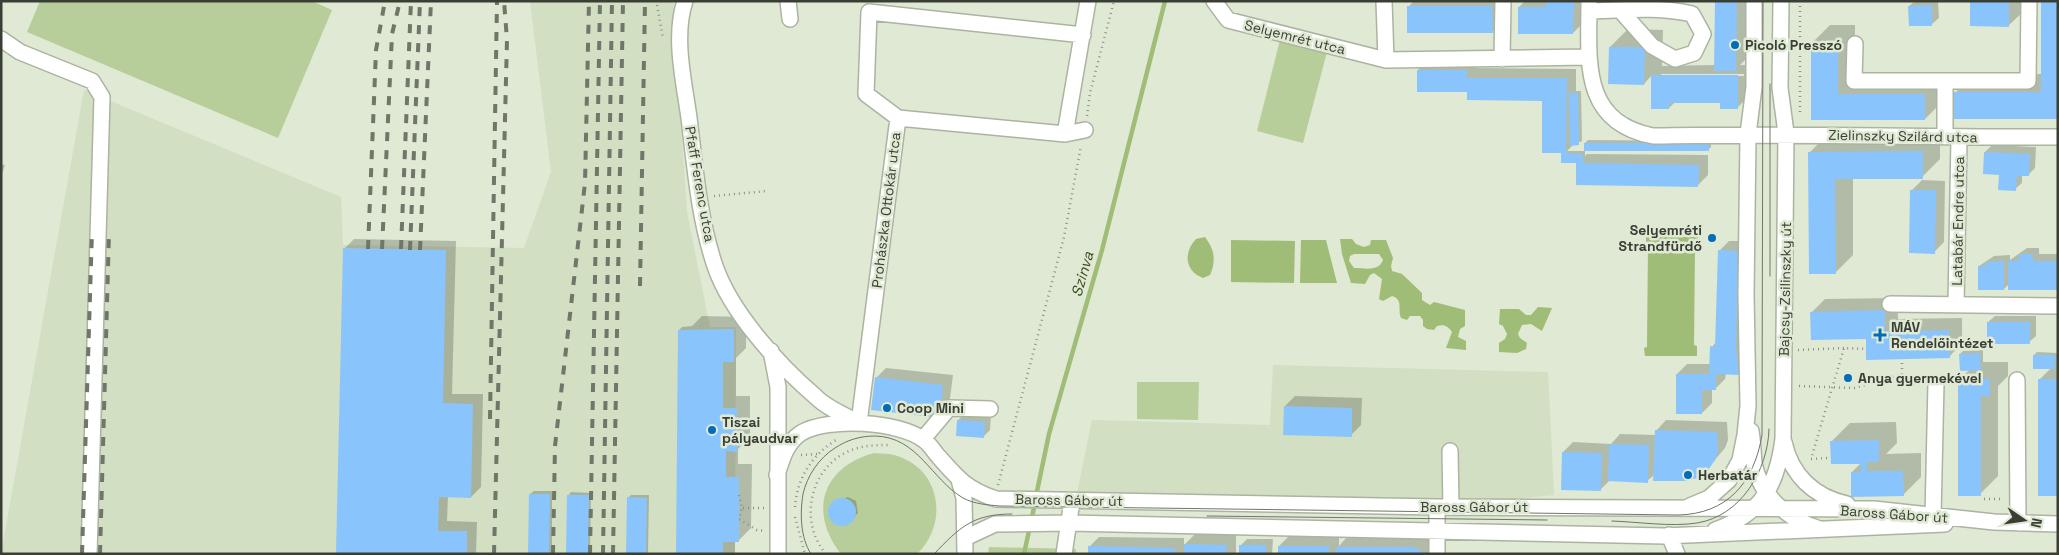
<svg xmlns="http://www.w3.org/2000/svg" width="2059" height="555" font-family="'Space Grotesk',sans-serif">
<rect width="100%" height="100%" fill="#dfe9d3"/>
<path fill="#d2dfc2" d="M530,1H673L687,212L710,327H736L735,554H1L84,90L341,197L343,245L524,248L551,172Z
M1273,365L1548,372L1554,495L1437,507L1076,498L1092,420L1270,425Z"/>
<path fill="#b7ce9a" d="M40,1H312L332,10L278,138L27,32Z
M1280,40L1327,52L1303,143L1257,131Z
M1137,382H1199L1198,420L1137,419Z
M874,453C880,454 888,453 894,455C940,467 950,522 917,554H841C808,512 822,467 874,453Z
M989,547L1076,549V554H988Z"/>
<path fill="#9fbd76" fill-rule="evenodd" d="M1205,237C1215,250 1216,261 1210,275L1203,278C1185,271 1183,253 1196,239Z
M1646,237H1698V248H1695L1694,345L1697,346V356H1645L1644,348L1647,347L1648,245H1646Z
M1340,239H1352L1356,244L1364,247L1370,245L1371,240H1386L1393,258L1391,266L1392,271L1402,274L1422,293V300L1430,305L1434,302L1465,310V326L1460,329L1458,337L1466,341V350L1446,348L1452,332C1448,326 1444,324 1437,326L1434,330L1427,329L1423,326V320L1420,316H1410L1407,320L1401,318C1397,309 1404,300 1392,296L1383,301L1379,299L1382,279L1374,273L1370,275L1365,284L1351,283L1342,254ZM1354,254H1379L1383,260C1378,272 1366,268 1354,268L1349,261L1350,256Z
M1231,240L1295,241L1294,283L1231,282Z
M1301,240H1326L1337,283H1300Z
M1538,307L1552,308L1542,331L1531,324L1522,325L1518,334L1520,338L1527,343L1526,349L1517,353L1499,352V343L1505,339L1507,334L1503,326L1499,324L1500,309H1519L1526,315H1531Z"/>
<path fill="#0003" fill-rule="evenodd" d="M1414,1H1505V19L1492,32L1408,7Z
M1525,1H1591V15L1573,33L1519,7Z
M1717,1H1749L1748,57L1740,65H1747V98L1737,108L1721,102H1675L1669,108H1653L1652,75L1644,84L1610,47L1628,29L1663,30L1662,66L1715,65ZM1661,74H1744V76H1661Z
M1915,1H1938L1939,18L1932,24L1909,6Z
M1971,1H2027V8L2008,26Z
M1830,25H1855V77H1943V101L1925,119H1812V43Z
M1428,60H1476V68L1576,69V91H1581L1582,141L1574,144L1567,151H1585V143L1588,140L1711,141V147L1708,150H1585V156L1587,154L1708,155V175L1698,185L1577,164L1562,154L1543,99L1468,91L1418,70Z
M2042,74L2058,118L1955,93L1973,75Z
M1940,134V159L1922,177L1853,178V255L1835,273L1809,153L1827,135Z
M1992,145L2036,147L2035,168L2028,175H2022V183L2015,189L2000,174L1985,152Z
M1,164L5,165L1,177Z
M1922,180L1945,181L1944,242L1934,252L1912,190Z
M354,239L456,241L452,394H483L481,487L471,497L448,496L447,521L477,522L476,554H337L344,249Z
M1729,241H1748L1745,367L1738,374L1726,373L1725,379L1715,389H1712V403L1702,413L1677,374L1687,364H1711L1712,347L1716,342L1719,251Z
M2027,248H2039V254H2058V289L2009,284L2004,289L1979,266L1994,256L2010,255V260Z
M1897,298L1898,319L1962,318V343L1949,357L1867,337L1812,312L1825,299Z
M702,316L746,317V348L736,358V396H750V437L738,449V464H752L751,528L738,541H735V554H677L679,330L682,327L692,326Z
M1995,316H2036V336L2029,342L1988,322Z
M1983,350V362H2008V376L1998,386V476L1980,494L1959,380L1970,369L1960,354L1963,351Z
M2037,352L2057,353L2058,495L2039,380L2051,368L2034,355Z
M886,368L953,375L949,406L939,416L876,378Z
M1295,396L1362,398L1361,425L1351,435L1285,406Z
M965,414L991,415L990,430L983,437L958,420Z
M1666,420L1727,422L1728,440L1725,448L1707,469L1654,475L1647,481L1610,480L1600,490L1563,452L1573,442L1611,444L1620,434L1656,435V431Z
M1896,422L1897,443L1886,454L1921,453V477L1903,495L1852,472L1862,462L1832,441L1850,423Z
M534,491H552V554H530V494Z
M571,492L591,493L590,554H567L568,496Z
M631,495H649L648,554H627L628,498Z
M848,497L856,501L858,513L849,523L841,525L834,521L830,514L835,502Z
M1195,534L1236,535V554H1089V547L1099,537L1184,538V545Z
M1289,536L1339,537V546L1347,537H1425L1435,543V554H1279V546Z
M1247,539H1273L1272,554H1240L1241,545Z"/>
<g fill="none" stroke-linecap="round" stroke-linejoin="round">
<path stroke="#9fbd76" stroke-width="4.5" d="M1036,496L1049,434L1102,250L1165,1
M1024,554L1035,503"/>
</g>
<path fill="#8ac4fd" d="M1546,1H1574L1573,34H1518V7H1546Z
M1715,1H1737L1736,71H1714Z
M1970,1H2009V27L1970,26Z
M2041,1H2058V119H1953V92H2041Z
M1932,5V26H1909L1908,6Z
M1407,6H1492L1493,33H1407Z
M1811,42H1838V94H1925V120H1811Z
M1609,47H1645L1644,85L1608,84Z
M1417,70H1467V78H1567L1566,153L1583,154V163L1699,165L1698,187L1576,185V163H1561V153H1542V101L1467,100V92H1417Z
M1651,75H1738V109H1720V103H1669V109H1651Z
M1569,93H1578L1579,145L1570,146Z
M1584,143H1709V151H1584Z
M1923,151V179H1835L1836,274H1809L1808,152Z
M1984,152L2030,154L2029,176H2017L2016,191L1998,190L1999,175L1983,174Z
M1910,190H1936L1935,254L1909,253Z
M343,248L446,250L443,403L473,404L471,498L439,497L438,531H467V554H336Z
M1718,250L1739,251L1736,347L1739,375L1716,374V390H1702V414H1676V374H1709L1710,346L1715,347Z
M2019,254H2033V261H2058V290H2008V261L2019,260Z
M2004,261V290H1978V266H1986V262Z
M1885,310V332L1949,330L1950,358L1866,360V339L1811,340L1810,312Z
M1987,322H2030V344H1987Z
M734,329V362H723V408H737V452L726,451V477H739V542H723V554H676L678,330Z
M1980,353L1981,370L1960,371L1959,354Z
M2033,355H2055V369H2033Z
M875,377L943,385L940,418L871,410Z
M1958,379H1990V396H1981V496H1958Z
M2038,379H2058V496H2038Z
M1284,406L1352,408V437L1283,435Z
M957,420L985,422L984,438L956,436Z
M1655,430L1717,432L1718,451L1715,460L1708,470L1698,478L1684,481H1653Z
M1879,440V462H1867V471H1903L1904,496L1851,497V472H1861L1860,464H1831L1830,441Z
M1609,444L1649,445L1648,483L1608,481Z
M1562,452L1602,453L1601,491L1561,490Z
M529,494H550L549,554H528Z
M567,495H589L588,554H566Z
M627,497L647,498L646,554H626Z
M828 512a14 14 0 1 1 28 0a14 14 0 1 1-28 0Z
M1184,544L1227,545L1226,554H1184Z
M1239,545H1266V554H1239Z
M1088,546L1175,548V554H1088Z
M1278,546H1329V554H1278Z
M1336,547H1414L1427,554H1336Z"/>
<g fill="none" stroke-linecap="round" stroke-linejoin="round">
<defs>
<path id="minor" d="M685,1C673,37 684,81 689,118C695,167 699,219 715,266C731,313 779,365 816,397C827,408 844,415 858,422
M788,1L790,19
M1214,1L1228,20L1386,60L1589,57
M1384,1L1386,60
M1589,1C1589,60 1580,122 1653,136C1788,133 1923,138 2058,137
M1589,11C1624,10 1658,6 1692,14L1703,34L1694,53L1675,59L1652,46L1620,10
M1,39L20,52L92,81L102,97L89,554
M1855,44L1854,81H2028L2029,1
M1502,59L1503,1
M1945,81V137
M898,118L1065,134L1085,130
M1065,134L1088,1
M1890,304L2058,306
M1956,305L1959,138
M771,351L778,387V554
M2017,380L2018,523
M859,423L898,118L866,94L869,12L1083,35
M1751,431C1753,442 1753,453 1754,463C1760,495 1787,519 1817,528
M923,439L949,408L990,409
M1784,442C1791,475 1814,497 1847,504
M1450,451L1451,507
M777,475C782,459 786,443 801,433C828,417 899,421 924,440C930,444 934,452 939,457C958,479 968,490 996,499L1437,507L1874,509L1994,522L2058,524
M959,480L964,498L965,554
M1690,506L1709,498L1729,480L1740,460L1745,435L1748,406L1746,294L1748,134L1754,87V1
M1933,516L1936,383
M1715,530C1762,514 1777,485 1783,439L1786,133L1780,88L1781,1
M1669,535L1677,554
M965,538L995,524L1069,523L1664,536L1945,524
M1064,554L1072,501
M1437,554V507"/>
</defs>
<use href="#minor" stroke="#abb4a0" stroke-width="18"/>
<path stroke="#8b9283" stroke-width="2.5" stroke-dasharray="1 4" stroke-linecap="butt" d="M1800,1V112
M657,5L663,38
M1087,116L1090,93L1114,1
M714,196L767,191
M1798,350L1844,348
M1799,386L1855,388L1902,374V363
M801,455L818,454
M1827,458L1811,459L1844,348L1866,349
M998,485L1064,237L1081,146
M739,495L742,508L739,519L757,530L764,531
M1984,499H2002
M795,507C797,478 812,455 836,440
M743,508H765
M795,517L805,554
M826,554C800,524 808,474 843,454C857,446 872,445 888,445"/>
<use href="#minor" stroke="#fff" stroke-width="15"/>
<path stroke="#707669" stroke-width="1" d="M1770,84V276
M1207,516L1547,520
M1612,521C1639,522 1671,527 1697,523C1741,516 1768,470 1769,429
M811,554C800,537 800,513 803,494C807,476 819,458 835,448C847,440 860,436 875,436C918,437 931,479 963,498C974,504 988,505 1000,506L1678,515C1727,514 1754,483 1762,435L1763,1
M934,554C960,527 973,514 1012,514"/>
<path stroke="#707669" stroke-width="4" stroke-dasharray="9 9" stroke-linecap="butt" d="M368,249L376,50L385,1
M382,249L392,34L400,1
M401,249L411,1
M410,250L420,1
M420,250L431,1
M640,286L645,1
M490,419L497,1
M82,554L92,231
M100,554L109,232
M494,554L507,40L504,1
M553,554L555,446L585,183L589,1
M590,554L600,1
M603,554L612,1
M613,554L623,1"/>
</g>
<g fill="#016db8" stroke="#dfe9d3" stroke-width="2">
<circle cx="1735" cy="45" r="5"/>
<circle cx="1712" cy="238" r="5"/>
<path d="M1877.5 327.5h5v5h5v5h-5v5h-5v-5h-5v-5h5z"/>
<circle cx="1848" cy="378" r="5"/>
<circle cx="887" cy="408" r="5"/>
<circle cx="712" cy="430" r="5"/>
<circle cx="1688" cy="475" r="5"/>
</g>
<g text-anchor="middle" dominant-baseline="central" stroke-width="5" stroke-linejoin="round" paint-order="stroke">
<g font-size="14" fill="#3a3e35" stroke="#dfe9d3">
<text transform="translate(1295 37) rotate(14)">Selyemrét utca</text>
<text transform="translate(1903 136) rotate(1)">Zielinszky Szilárd utca</text>
<text transform="translate(700 184) rotate(80)">Pfaff Ferenc utca</text>
<text transform="translate(886 210) rotate(-83)">Prohászka Ottokár utca</text>
<text transform="translate(1958 221) rotate(-89)">Latabár Endre utca</text>
<text transform="translate(1785 289) rotate(-89)">Bajcsy-Zsilinszky út</text>
<text transform="translate(1069 500) rotate(1)">Baross Gábor út</text>
<text x="1474" y="507">Baross Gábor út</text>
<text transform="translate(1894 514) rotate(4)">Baross Gábor út</text>
</g>
<g font-size="14" font-weight="bold" fill="#3a3e35" stroke="#dfe9d3" text-anchor="start">
<text x="1745" y="45">Picoló Presszó</text>
<text x="1702" y="230" text-anchor="end">Selyemréti<tspan x="1702" dy="16">Strandfürdő</tspan></text>
<text x="1891" y="327">MÁV<tspan x="1891" dy="16">Rendelőintézet</tspan></text>
<text x="1858" y="378">Anya gyermekével</text>
<text x="897" y="408">Coop Mini</text>
<text x="722" y="422">Tiszai<tspan x="722" dy="16">pályaudvar</tspan></text>
<text x="1698" y="475">Herbatár</text>
</g>
<g font-size="15" font-style="italic" fill="#374b18" stroke="#dfe9d3">
<text transform="translate(1082 274) rotate(-74)">Szinva</text>
</g>
</g>
<rect width="2059" height="555" fill="none" stroke="#3a3e35" stroke-width="5"/>
<g transform="translate(2024 520) rotate(103)" stroke="#dfe9d3" stroke-width="4" paint-order="stroke">
<path d="M0-4L9 19L0 12L-9 19Z" fill="#3a3e35"/>
<text y="-8" font-size="14" font-weight="bold" text-anchor="middle" fill="#3a3e35">N</text>
</g>
</svg>
